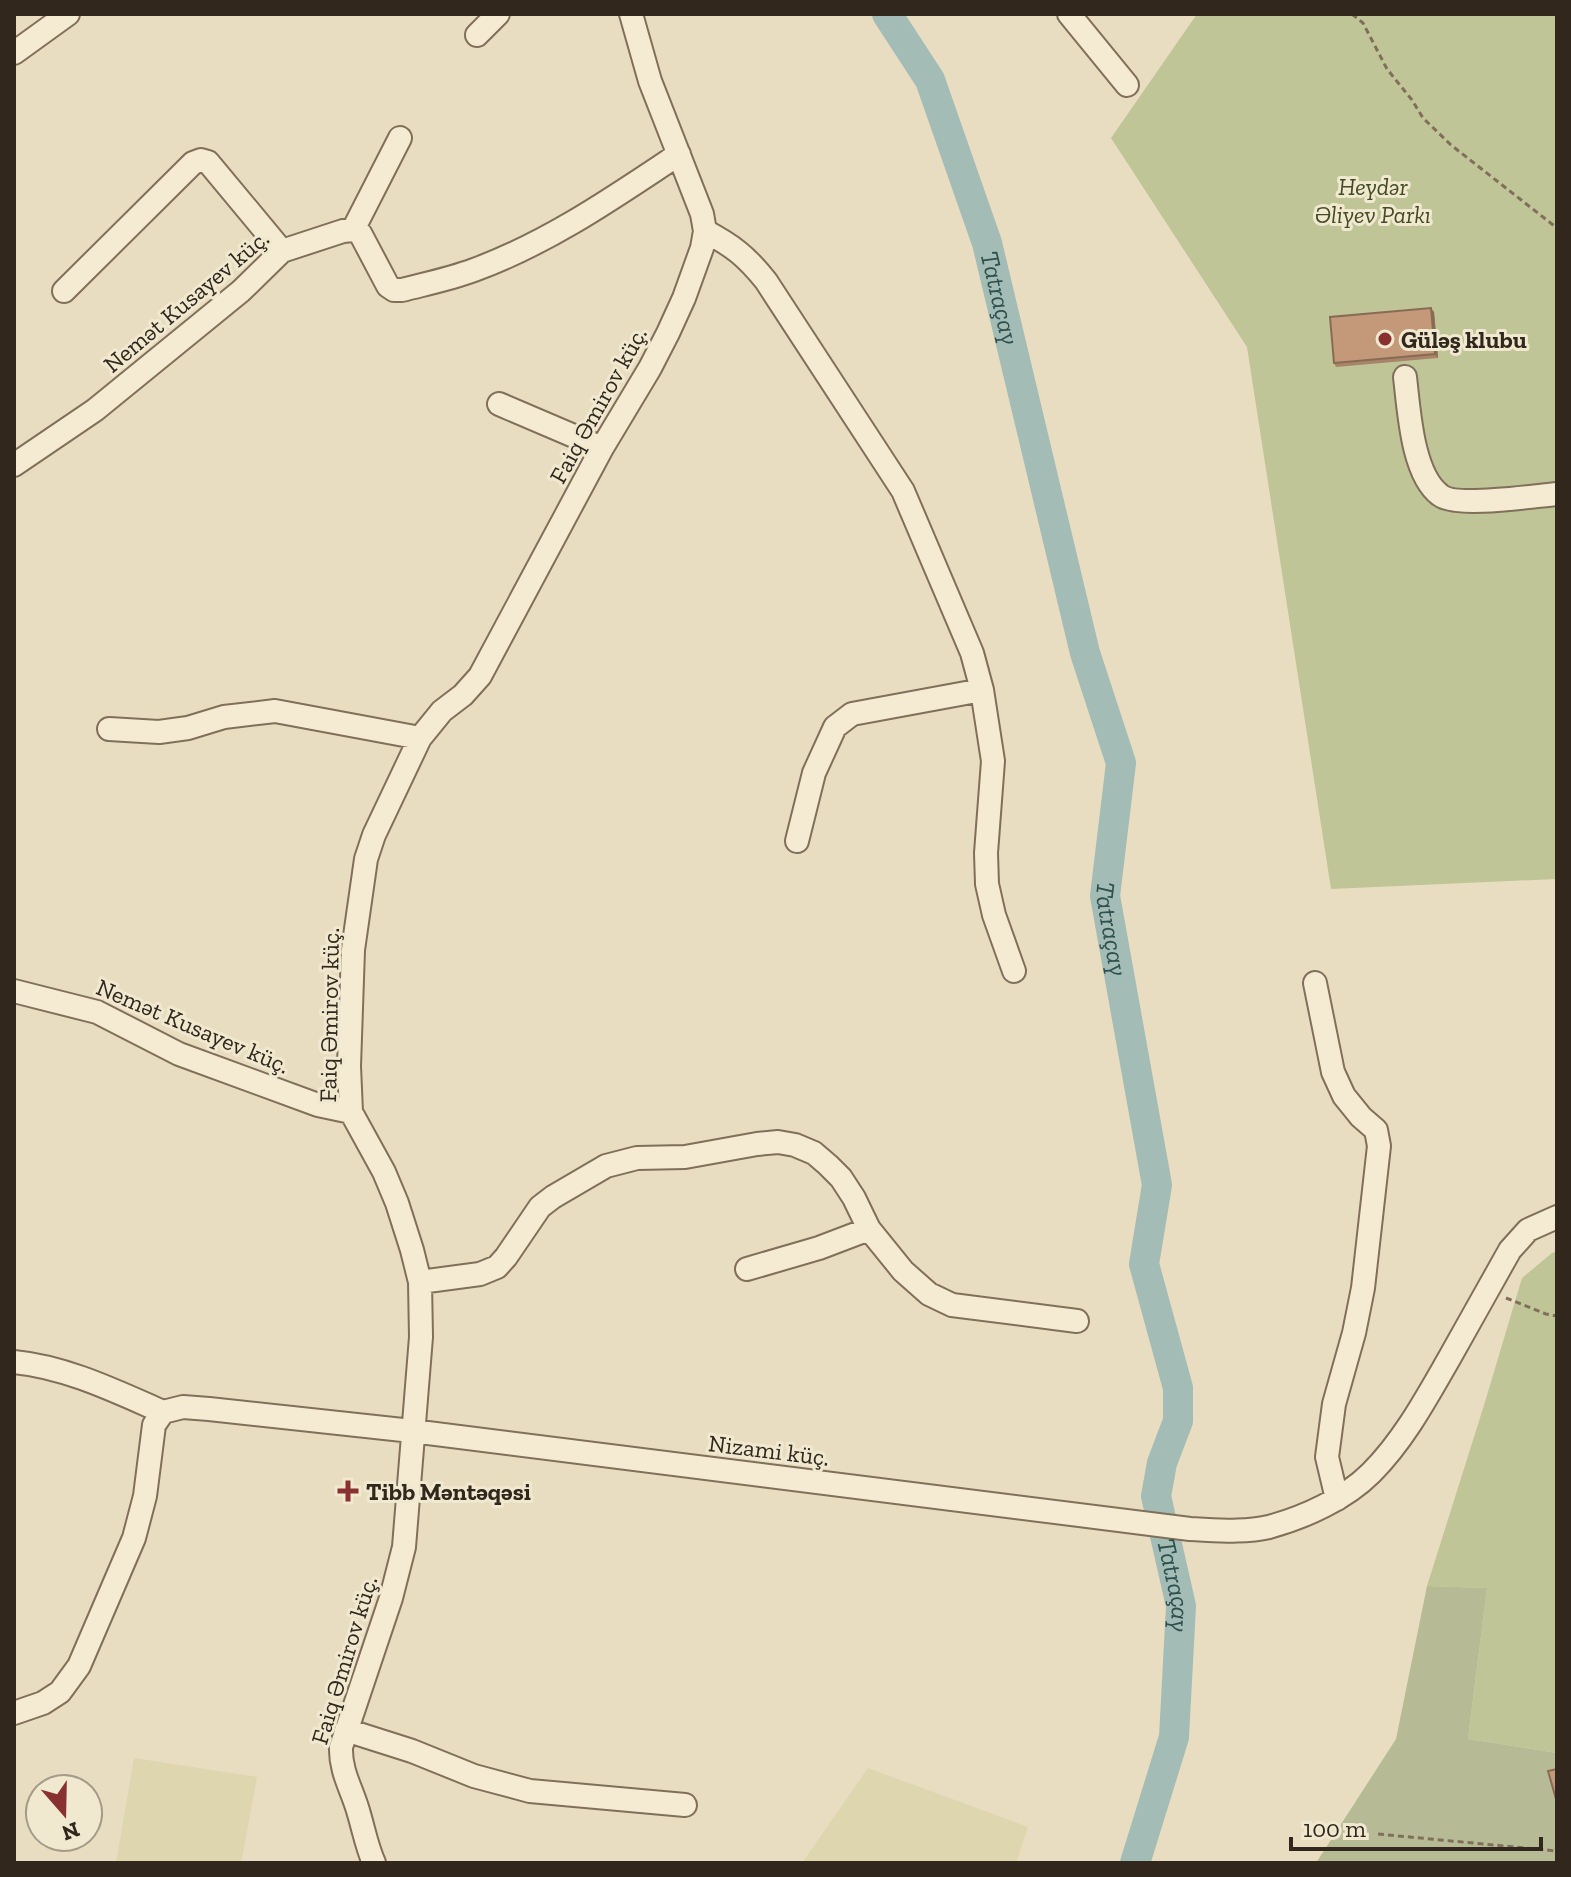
<svg xmlns="http://www.w3.org/2000/svg" width="1571" height="1877" font-family="'Zilla Slab',serif">
<rect width="100%" height="100%" fill="#e9ddc1"/>
<path fill="#ddd6af" d="M134,1758L257,1777L241,1863H116Z
M868,1768L1028,1827L1016,1863H802Z"/>
<path fill="#bfc596" d="M1197,14H1557V879L1331,889L1247,347L1111,138Z
M1557,1251V1753L1468,1739L1487,1588L1427,1586L1485,1402L1522,1278L1552,1253Z"/>
<path fill="#b6bb95" d="M1427,1586L1487,1588L1468,1739L1557,1753V1863H1316L1396,1739Z"/>
<g fill="none" stroke-linecap="round" stroke-linejoin="round">
<path stroke="#a3bcb5" stroke-width="30" id="s1" d="M887,14L930,80L987,243L1085,653L1121,763L1105,896L1157,1185L1144,1264L1178,1388V1421L1162,1463L1156,1496L1181,1606L1174,1737L1135,1863"/>
<defs>
<path id="minor" d="M1069,14L1127,85
M477,35L498,14
M14,53L68,14
M353,230L400,138
M705,231C733,246 746,256 766,281L903,491L972,653L982,690L993,761L986,853L987,884L994,915L1014,971
M64,291L193,163L201,160L208,162L282,251
M1405,377C1409,410 1412,474 1440,495C1456,508 1533,496 1557,494
M499,404L602,448
M14,465L95,410L241,291L282,251L343,231L353,230L360,233L388,286L394,290H402C425,284 450,279 474,270C548,243 613,198 679,154
M109,729L159,732L188,728L224,717L275,711L420,738
M797,841L814,773L835,727L852,714L982,690
M1315,983L1333,1072L1344,1096L1361,1117L1376,1130L1379,1146L1363,1288L1354,1333L1334,1404L1327,1457L1337,1499
M14,991L97,1012L179,1054L318,1105L351,1112
M747,1269L819,1248L869,1229
M420,1282L480,1274L497,1267L506,1257L540,1207L553,1197L606,1166L637,1158L685,1157L757,1144L778,1142L795,1145L814,1153L828,1165L841,1178L854,1198L869,1229L903,1271L929,1294L952,1305L1077,1321
M14,1362C66,1367 115,1391 163,1412
M14,1713L43,1703L60,1692L79,1666L134,1538L145,1496L154,1425L163,1412L183,1407L209,1409L412,1431L1190,1529C1216,1530 1244,1533 1269,1527C1305,1517 1345,1499 1371,1473C1404,1440 1427,1397 1450,1357C1470,1321 1490,1286 1510,1250L1528,1230L1557,1217
M346,1730L412,1751L474,1776L530,1791L685,1805
M374,1863C367,1847 364,1831 359,1814C353,1791 340,1772 341,1747L391,1598L404,1547L421,1337L420,1282L412,1250L397,1203L384,1172L351,1112L349,1066L353,950L366,859L374,835L420,738L442,711L463,695L480,676L602,448L650,368L668,333L684,298L702,248L705,231L702,214L650,81L631,14"/>
</defs>
<use href="#minor" stroke="#806f5a" stroke-width="26"/>
<path stroke="#806f5a" stroke-width="3" stroke-dasharray="6 4" stroke-linecap="butt" d="M1352,14L1363,23L1387,69L1412,100L1423,118L1451,145L1557,228
M1506,1298L1546,1314L1557,1316
M1378,1834L1557,1851"/>
<use href="#minor" stroke="#f5ebd3" stroke-width="22"/>
</g>
<path fill="#a88469" d="M1434,312L1438,358L1336,367L1334,363Z"/>
<path fill="#886b55" d="M1431,308L1434,312L1438,358L1435,354Z"/>
<path fill="#c3997a" stroke="#886b55" stroke-width="2" d="M1431,308L1435,354L1334,363L1330,317Z
M1557,1769V1799H1556L1548,1771Z"/>
<g fill="#893131" stroke="#f1e8d0" stroke-width="3">
<circle cx="1385" cy="339" r="8"/>
<path d="M344 1479h8v8h8v8h-8v8h-8v-8h-8v-8h8z"/>
</g>
<g text-anchor="middle" dominant-baseline="central" stroke-width="6" stroke-linejoin="round" paint-order="stroke">
<g font-size="24" font-style="italic" fill="#424c26" stroke="#f1e8d0">
<text x="1373" y="186">Heydər<tspan x="1373" dy="28">Əliyev Parkı</tspan></text>
</g>
<g font-size="24" fill="#32271d" stroke="#f1e8d0">
<text transform="translate(186 301) rotate(-40)">Nemət Kusayev küç.</text>
<text transform="translate(598 405) rotate(-61)">Faiq Əmirov küç.</text>
<text transform="translate(329 1015) rotate(-89)">Faiq Əmirov küç.</text>
<text transform="translate(193 1026) rotate(23)">Nemət Kusayev küç.</text>
<text transform="translate(769 1450) rotate(7)">Nizami küç.</text>
<text transform="translate(344 1660) rotate(-73)">Faiq Əmirov küç.</text>
</g>
<g font-size="24" font-weight="bold" fill="#32271d" stroke="#f1e8d0" text-anchor="start">
<text x="1401" y="339">Güləş klubu</text>
<text x="366" y="1491">Tibb Məntəqəsi</text>
</g>
<g font-size="26" font-style="italic" fill="#2e504e" stroke="#f1e8d0">
<text stroke="none"><textPath href="#s1" startOffset="308">Tatraçay</textPath></text>
<text stroke="none"><textPath href="#s1" startOffset="956">Tatraçay</textPath></text>
<text stroke="none"><textPath href="#s1" startOffset="1628">Tatraçay</textPath></text>
</g>
</g>
<rect width="1571" height="1877" fill="none" stroke="#32271d" stroke-width="32"/>
<g transform="translate(64 1813) rotate(160)"><circle r="38" fill="#f1e8d0" stroke="#a59b88" stroke-width="2"/>
<path d="M0-6L14 30L0 20L-14 30Z" fill="#893131"/>
<text y="-12" font-size="22" font-weight="bold" text-anchor="middle" fill="#32271d">N</text>
</g>
<path d="M1291 1837v12h250v-12" fill="none" stroke="#32271d" stroke-width="4"/>
<text x="1303" y="1837" font-size="24" fill="#32271d" stroke="#f1e8d0" stroke-width="6" paint-order="stroke">100 m</text>
</svg>
